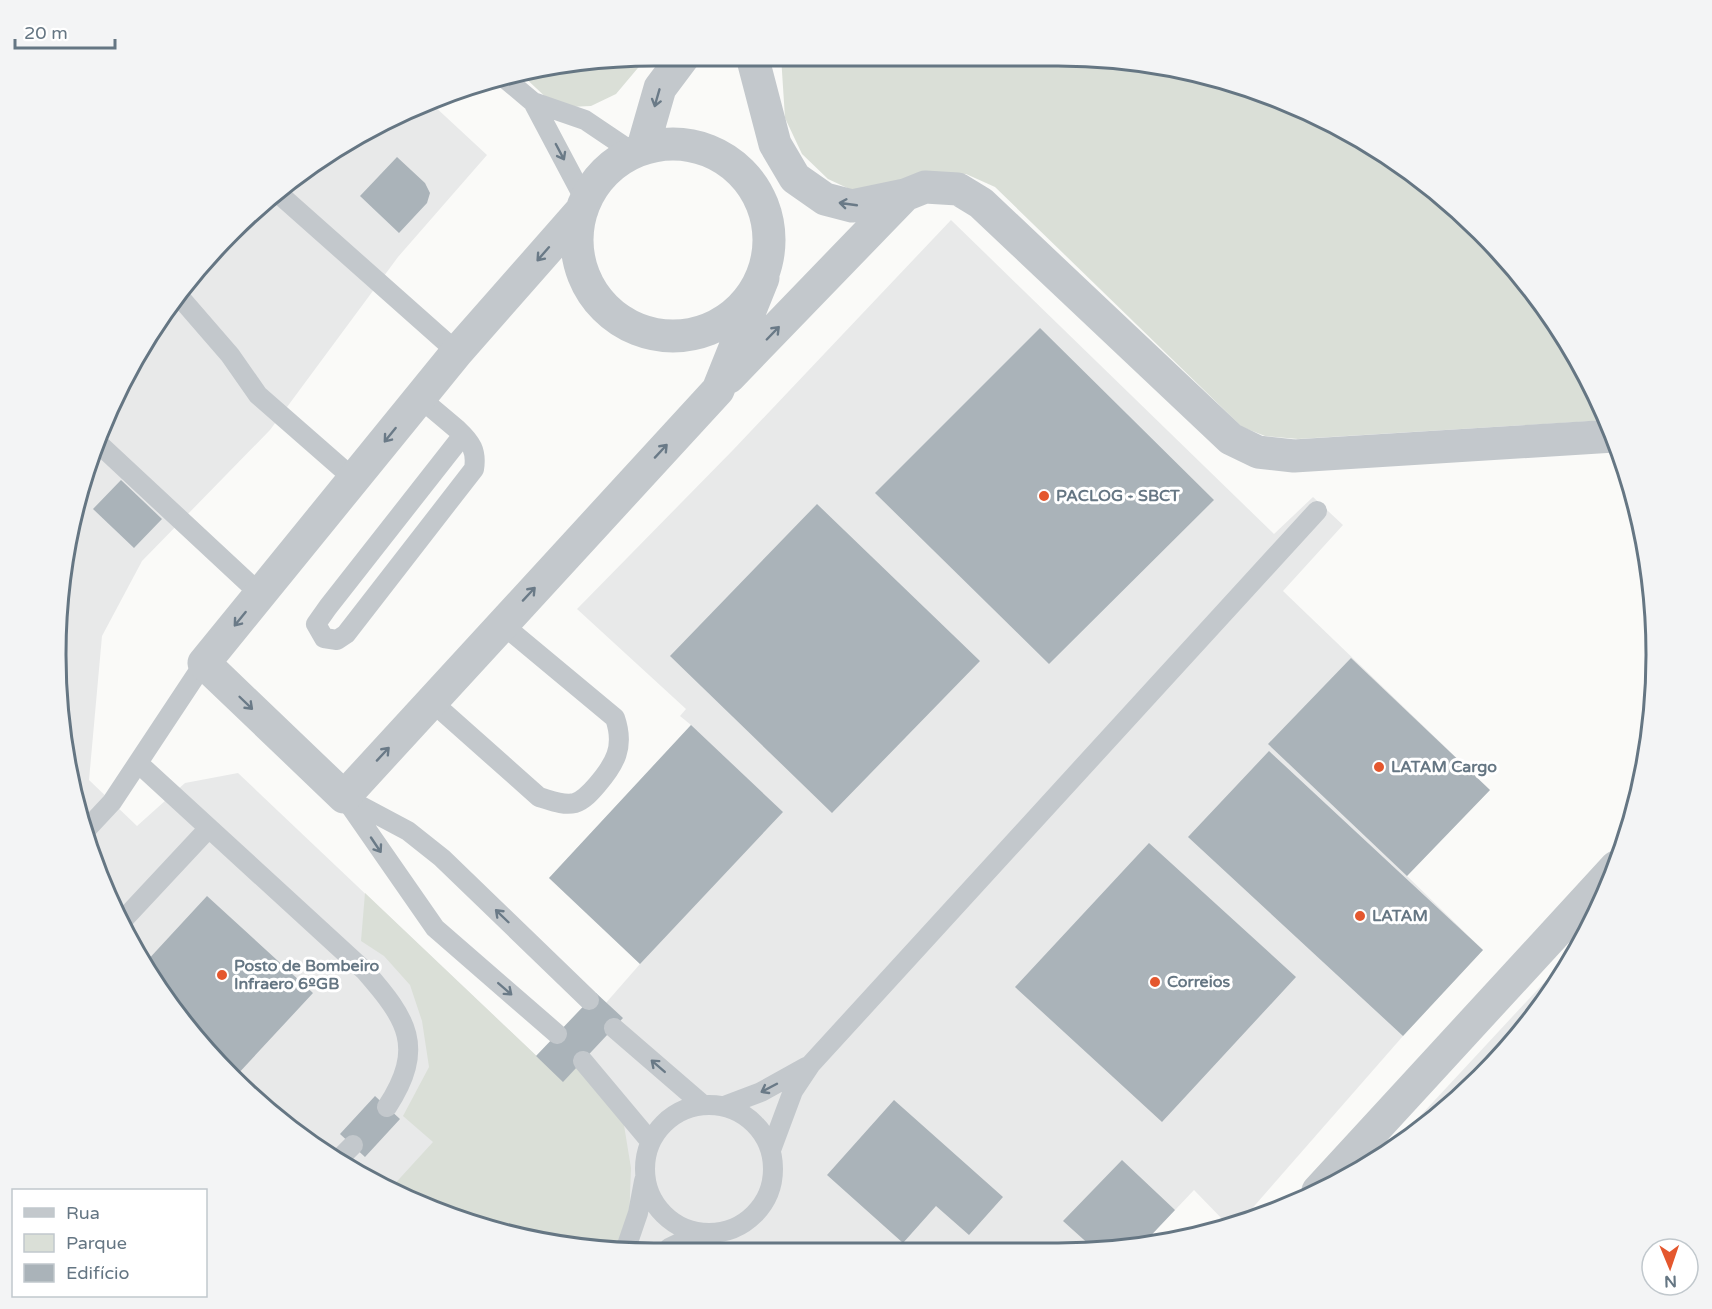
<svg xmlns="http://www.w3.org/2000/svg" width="1712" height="1309" font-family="'Varela Round',sans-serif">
<rect width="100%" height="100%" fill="#fafaf8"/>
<path fill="#e8e9e9" d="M432,104L487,155L398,257L270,430L142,561L102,636L89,780L137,826L185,783L238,773L549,1068L640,964L549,878L691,725L680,716L686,709L577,609L733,450L951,220L1274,534L1313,497L1343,525L1283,591L1490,790L1407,876L1483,950L1403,1036L1242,1220L1227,1224L1194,1190L1140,1247L1135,1248H576L462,1222L355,1173L259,1105L157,988L87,847L57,693L67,537L117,389L157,321L231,231L355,136Z
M1578,946L1556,987L1481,1078L1382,1157Z"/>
<path fill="#dadfd7" d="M648,56L616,94L591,106L569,107L552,103L520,73Z
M781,56L1096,57L1213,76L1322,117L1391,157L1481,231L1555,321L1608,420L1298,439L1265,436L1242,427L995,187L966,174L937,173L858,193L828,179L802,154L785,118Z
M365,893L563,1081L578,1066L623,1119L631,1168L629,1222L614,1248H576L462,1222L390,1189L433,1142L403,1116L429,1067L422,1021L410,985L384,956L361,941Z"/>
<path fill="#aab3b9" d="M397,157L425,183L430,193L427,203L399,233L360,196Z
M1040,328L1214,500L1049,664L875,493Z
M121,480L162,519L134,548L93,509Z
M817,504L980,661L832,813L670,656Z
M1351,658L1490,790L1407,876L1268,744Z
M691,725L783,812L640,964L549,878Z
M1269,751L1483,950L1403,1036L1188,837Z
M1149,843L1296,977L1162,1122L1015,987Z
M207,896L313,993L236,1076L286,1124L259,1105L157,988L145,963Z
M596,993L623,1018L563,1082L536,1056Z
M375,1096L400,1119L365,1157L340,1134Z
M894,1100L1003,1197L969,1235L936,1206L903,1243L827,1175Z
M1122,1160L1175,1210L1140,1247L1093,1248L1063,1221Z"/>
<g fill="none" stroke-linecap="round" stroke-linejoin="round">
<path stroke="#c3c8cc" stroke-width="20" d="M502,76L533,102L585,120L631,151
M533,102L586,202
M279,194L457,352
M178,295L230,355L258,395L354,479
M420,398L458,430C471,442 477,451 474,469L346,634L337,640L324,638L316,624L328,607L463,435
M99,444L260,594
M431,701L539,797C550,800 563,806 575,803C584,800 591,792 597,785C615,764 625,747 615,718L502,624
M138,763L365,971C407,1019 426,1047 387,1107
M344,797L435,928L557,1034
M346,798L408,831L442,858L589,1000
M84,832L112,802L204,663
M123,920L208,829
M614,1028L702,1104
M583,1061L650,1141
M645 1169a64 64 0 1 1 128 0a64 64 0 1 1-128 0Z
M724,1106L761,1092L806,1067
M771,1150L793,1091L811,1064L1317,511
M337,1161L353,1145
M626,1248L638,1213L644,1181
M669,1248L700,1233"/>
<path stroke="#c3c8cc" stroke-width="33" d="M752,56L775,144L795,178L825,199L852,206L905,195L925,187L958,189L981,203L1231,439L1258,452L1294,456L1614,436
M577 240a96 96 0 1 1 192 0a96 96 0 1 1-192 0Z
M643,147L660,88L684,56
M582,210L457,352L204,663L344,797L718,390L763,278
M729,377L905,195
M1318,1191L1616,867"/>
</g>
<defs><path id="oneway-shaft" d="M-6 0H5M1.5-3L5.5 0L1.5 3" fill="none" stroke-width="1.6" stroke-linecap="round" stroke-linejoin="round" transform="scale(1.5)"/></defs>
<g stroke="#6a7a87">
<use href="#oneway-shaft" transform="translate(657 98) rotate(106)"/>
<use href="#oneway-shaft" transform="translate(560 152) rotate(62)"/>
<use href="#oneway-shaft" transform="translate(848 204) rotate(-172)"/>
<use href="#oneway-shaft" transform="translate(543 254) rotate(131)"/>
<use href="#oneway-shaft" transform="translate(773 333) rotate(-46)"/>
<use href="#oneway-shaft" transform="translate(390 435) rotate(129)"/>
<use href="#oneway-shaft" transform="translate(661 451) rotate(-47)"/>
<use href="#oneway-shaft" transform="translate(529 594) rotate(-47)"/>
<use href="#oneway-shaft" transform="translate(240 619) rotate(129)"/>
<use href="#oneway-shaft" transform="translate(246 703) rotate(44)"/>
<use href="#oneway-shaft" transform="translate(383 754) rotate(-47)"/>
<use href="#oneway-shaft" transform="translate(376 845) rotate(56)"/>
<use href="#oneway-shaft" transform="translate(502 916) rotate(-136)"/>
<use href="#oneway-shaft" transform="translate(505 989) rotate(41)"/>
<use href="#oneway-shaft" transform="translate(658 1066) rotate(-139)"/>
<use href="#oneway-shaft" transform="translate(769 1088) rotate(152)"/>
</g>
<g fill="#e4572e" stroke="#fff" stroke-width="2">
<circle cx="1044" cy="496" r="6"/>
<circle cx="1379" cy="767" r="6"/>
<circle cx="1360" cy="916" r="6"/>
<circle cx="222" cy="975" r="6"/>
<circle cx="1155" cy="982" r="6"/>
</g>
<g text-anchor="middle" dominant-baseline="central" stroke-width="6" stroke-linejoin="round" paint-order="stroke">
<g font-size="16" font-weight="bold" fill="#657683" stroke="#fff" text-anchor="start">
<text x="1056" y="496">PACLOG - SBCT</text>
<text x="1391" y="767">LATAM Cargo</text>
<text x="1372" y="916">LATAM</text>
<text x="234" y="966">Posto de Bombeiro<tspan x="234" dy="18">Infraero 6ºGB</tspan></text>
<text x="1167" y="982">Correios</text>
</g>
</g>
<path d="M0 0H1712V1309H0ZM654 66H1058A588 588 0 0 1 1646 654V655A588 588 0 0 1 1058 1243H654A588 588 0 0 1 66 655V654A588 588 0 0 1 654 66Z" fill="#f3f4f5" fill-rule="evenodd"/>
<path fill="none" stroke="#657683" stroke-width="3" d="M654 66H1058A588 588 0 0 1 1646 654V655A588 588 0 0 1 1058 1243H654A588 588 0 0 1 66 655V654A588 588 0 0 1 654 66Z"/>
<rect x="12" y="1189" width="195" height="108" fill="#ffffff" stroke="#c1c8cd" stroke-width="1.5"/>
<rect x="24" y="1208" width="30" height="9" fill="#c3c8cc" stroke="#c1c8cd" stroke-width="1.5"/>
<text x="66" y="1219" font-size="18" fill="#657683">Rua</text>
<rect x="24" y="1234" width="30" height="18" fill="#dadfd7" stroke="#c1c8cd" stroke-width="1.5"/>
<text x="66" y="1249" font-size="18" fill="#657683">Parque</text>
<rect x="24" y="1264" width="30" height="18" fill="#aab3b9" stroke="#c1c8cd" stroke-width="1.5"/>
<text x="66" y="1279" font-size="18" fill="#657683">Edifício</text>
<g transform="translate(1670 1267) rotate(178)"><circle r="28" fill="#ffffff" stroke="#c1c8cd" stroke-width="1.5"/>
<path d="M0-4.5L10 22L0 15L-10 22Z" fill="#e4572e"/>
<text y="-9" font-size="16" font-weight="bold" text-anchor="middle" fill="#657683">N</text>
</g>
<path d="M15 39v9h100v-9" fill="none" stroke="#657683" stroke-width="3"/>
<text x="24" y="39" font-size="18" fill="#657683" stroke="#ffffff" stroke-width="4.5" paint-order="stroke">20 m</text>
</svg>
